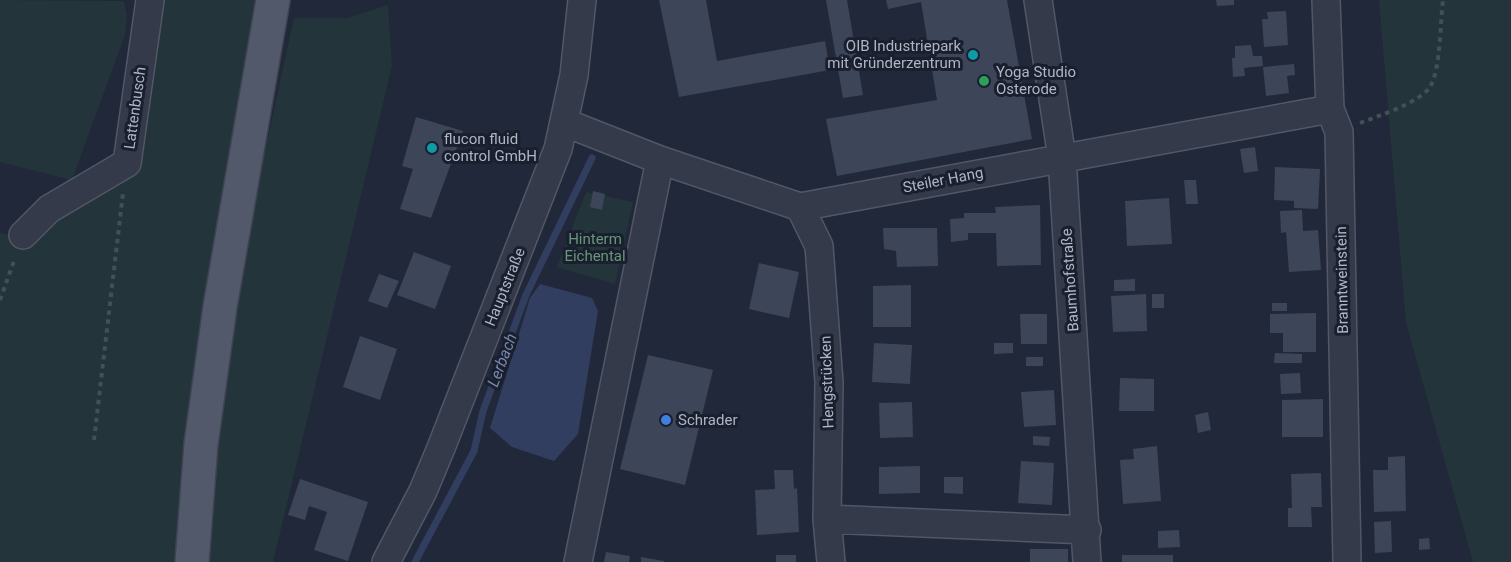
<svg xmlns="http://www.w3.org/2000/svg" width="1511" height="562" font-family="Roboto,sans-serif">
<rect width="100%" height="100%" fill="#212839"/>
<path fill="#23343a" d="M0,0L124,1L127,17L125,35L72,180L0,162Z
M162,0H260L179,562H0V233L11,235L133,163Z
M1379,0H1511V562H1473L1406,323Z
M388,5L392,66L273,562H208C215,477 222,392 235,308C251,211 273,114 294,18H347Z
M586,192L633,202L615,284L557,267Z"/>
<path fill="#323e5f" d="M540,284L592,298L598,311L578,434L554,461L512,447L490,428L530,298Z"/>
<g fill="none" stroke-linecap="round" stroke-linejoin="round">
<path stroke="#323e5f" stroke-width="7" d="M415,562L474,451L483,411L526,295L592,158"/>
</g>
<path fill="#3d4559" d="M659,0H706L717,61L825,41L830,70L679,97Z
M826,0H847L863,95L843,98Z
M886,0H1007L1032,139L837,176L826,119L937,100L921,2L888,9Z
M1216,0H1234V5L1217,6Z
M1286,11L1288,45L1264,47L1262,19H1268L1267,12Z
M1251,45L1253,56H1262L1263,66L1244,68L1245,76L1233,77L1232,58H1235V46Z
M1294,64L1295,75L1287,76L1289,93L1266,96L1263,67Z
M416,117L463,131L431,218L400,209L413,169L402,166Z
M1255,147L1258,171L1244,173L1240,149Z
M1275,167L1320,169L1318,209L1294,208V201L1274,200Z
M1184,180H1196L1198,204H1186Z
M593,191L605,194L602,210L590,207Z
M1169,198L1172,244L1127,246L1125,201Z
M1040,205L1041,265L997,266L996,233H968V240L951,242L950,219L964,218V213H996L995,207Z
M1302,210L1303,231L1318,230L1321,270L1289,272L1286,232L1281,233L1280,211Z
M883,228H937L938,266L897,267L896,251L884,249Z
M414,252L451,266L435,309L397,295Z
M759,263L799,272L789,318L749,309Z
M379,274L399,281L387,308L368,301Z
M1135,279V291H1114V280Z
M911,285V327H873V286Z
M1146,294L1147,331L1113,332L1111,296Z
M1152,294H1164V308H1152Z
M1272,303H1287V311H1272Z
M1316,313V352H1283V333H1270V314Z
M1020,314H1047V344H1021Z
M360,336L397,349L380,400L343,387Z
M874,343L912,345L910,384L872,382Z
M994,343H1013V353L994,354Z
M1275,353L1302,354V363H1274Z
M648,355L713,370L685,485L620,469Z
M1026,357H1043V366H1026Z
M1300,373L1301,393L1281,394L1280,374Z
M1120,378L1154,379V411H1119Z
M1054,390L1056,425L1024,427L1021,392Z
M1323,399V437H1282V400Z
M912,402L913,437L880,438L879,403Z
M1208,412L1211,430L1198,433L1195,415Z
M1033,436L1050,437L1049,446L1033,445Z
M1157,446L1161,501L1123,504L1120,460L1134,459L1133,449Z
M1405,456L1406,511L1374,512L1373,470H1388V457Z
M1021,461L1054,463L1052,505L1018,503Z
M920,466V493L879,494V467Z
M774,470H793L794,489L797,488L799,532L757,535L755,490L775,489Z
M1321,473L1322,507H1311L1312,527H1288V508H1292L1291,474Z
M944,477H963V494L944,493Z
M300,479L368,502L348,561L314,550L327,512L309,506L305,520L288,515Z
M1391,521L1392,552L1375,553L1374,522Z
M1179,530L1180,547L1158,548V531Z
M1429,538L1430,549L1419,550V539Z
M1030,549H1068V562H1030Z
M606,552L630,556L629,562H604Z
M776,555H796V562H776Z
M1122,555H1173V562H1122Z
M641,557L664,561V562H641Z"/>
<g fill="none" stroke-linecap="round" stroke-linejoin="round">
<defs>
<path id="minor" d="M1038,0L1062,158L1087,562
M1326,0L1330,109L1339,132L1347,562
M566,123L660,160L800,207L1330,109
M800,207L819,246L829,382L827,519L831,562
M23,235L49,209L127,163L150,0
M827,519L1087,530
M386,562L423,491L441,448L558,149L574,75L582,0
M578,562L660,160"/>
<path id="major" d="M192,562L201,444L220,307L273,0"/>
</defs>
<use href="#minor" stroke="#525767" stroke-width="30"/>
<use href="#major" stroke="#3e4353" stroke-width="36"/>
<path stroke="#405158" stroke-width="4" stroke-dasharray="4.5 4.5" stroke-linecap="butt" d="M1360,123C1378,116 1419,103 1430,87C1441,69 1440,22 1443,0
M0,300L15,258
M94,440L123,193"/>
<use href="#minor" stroke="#343a4a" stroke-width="27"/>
<use href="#major" stroke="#52596a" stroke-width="33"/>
</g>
<g fill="#0f9aa8" stroke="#1a1f2e" stroke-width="2">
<circle cx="973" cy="55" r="6"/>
<circle cx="432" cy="148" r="6"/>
</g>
<circle fill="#2e9e5b" stroke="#1a1f2e" stroke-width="2" cx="984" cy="81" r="6"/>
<circle fill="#3f7fe0" stroke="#1a1f2e" stroke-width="2" cx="666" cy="420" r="6"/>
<g text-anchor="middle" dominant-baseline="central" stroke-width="6" stroke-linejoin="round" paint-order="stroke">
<g font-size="15" fill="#afb4c6" stroke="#1a1f2e" text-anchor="start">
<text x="961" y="46" text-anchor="end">OIB Industriepark<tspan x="961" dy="17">mit Gründerzentrum</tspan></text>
<text x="996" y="72">Yoga Studio<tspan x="996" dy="17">Osterode</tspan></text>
<text x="444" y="139">flucon fluid<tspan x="444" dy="17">control GmbH</tspan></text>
<text x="678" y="420">Schrader</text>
</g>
<g font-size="15" fill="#afb4c6" stroke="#1a1f2e">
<text transform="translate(135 108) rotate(-82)">Lattenbusch</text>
<text transform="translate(943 180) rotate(-11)">Steiler Hang</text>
<text transform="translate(1070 280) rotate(-94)">Baumhofstraße</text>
<text transform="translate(1342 280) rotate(-91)">Branntweinstein</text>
<text transform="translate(505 287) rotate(-68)">Hauptstraße</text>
<text transform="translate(827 382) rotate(-92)">Hengstrücken</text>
</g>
<g font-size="15" fill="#669779" stroke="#1a1f2e">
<text x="595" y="239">Hinterm<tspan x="595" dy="17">Eichental</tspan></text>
</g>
<g font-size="16" font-style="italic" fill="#7686af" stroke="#1a1f2e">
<text transform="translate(502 360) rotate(-69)">Lerbach</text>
</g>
</g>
</svg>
